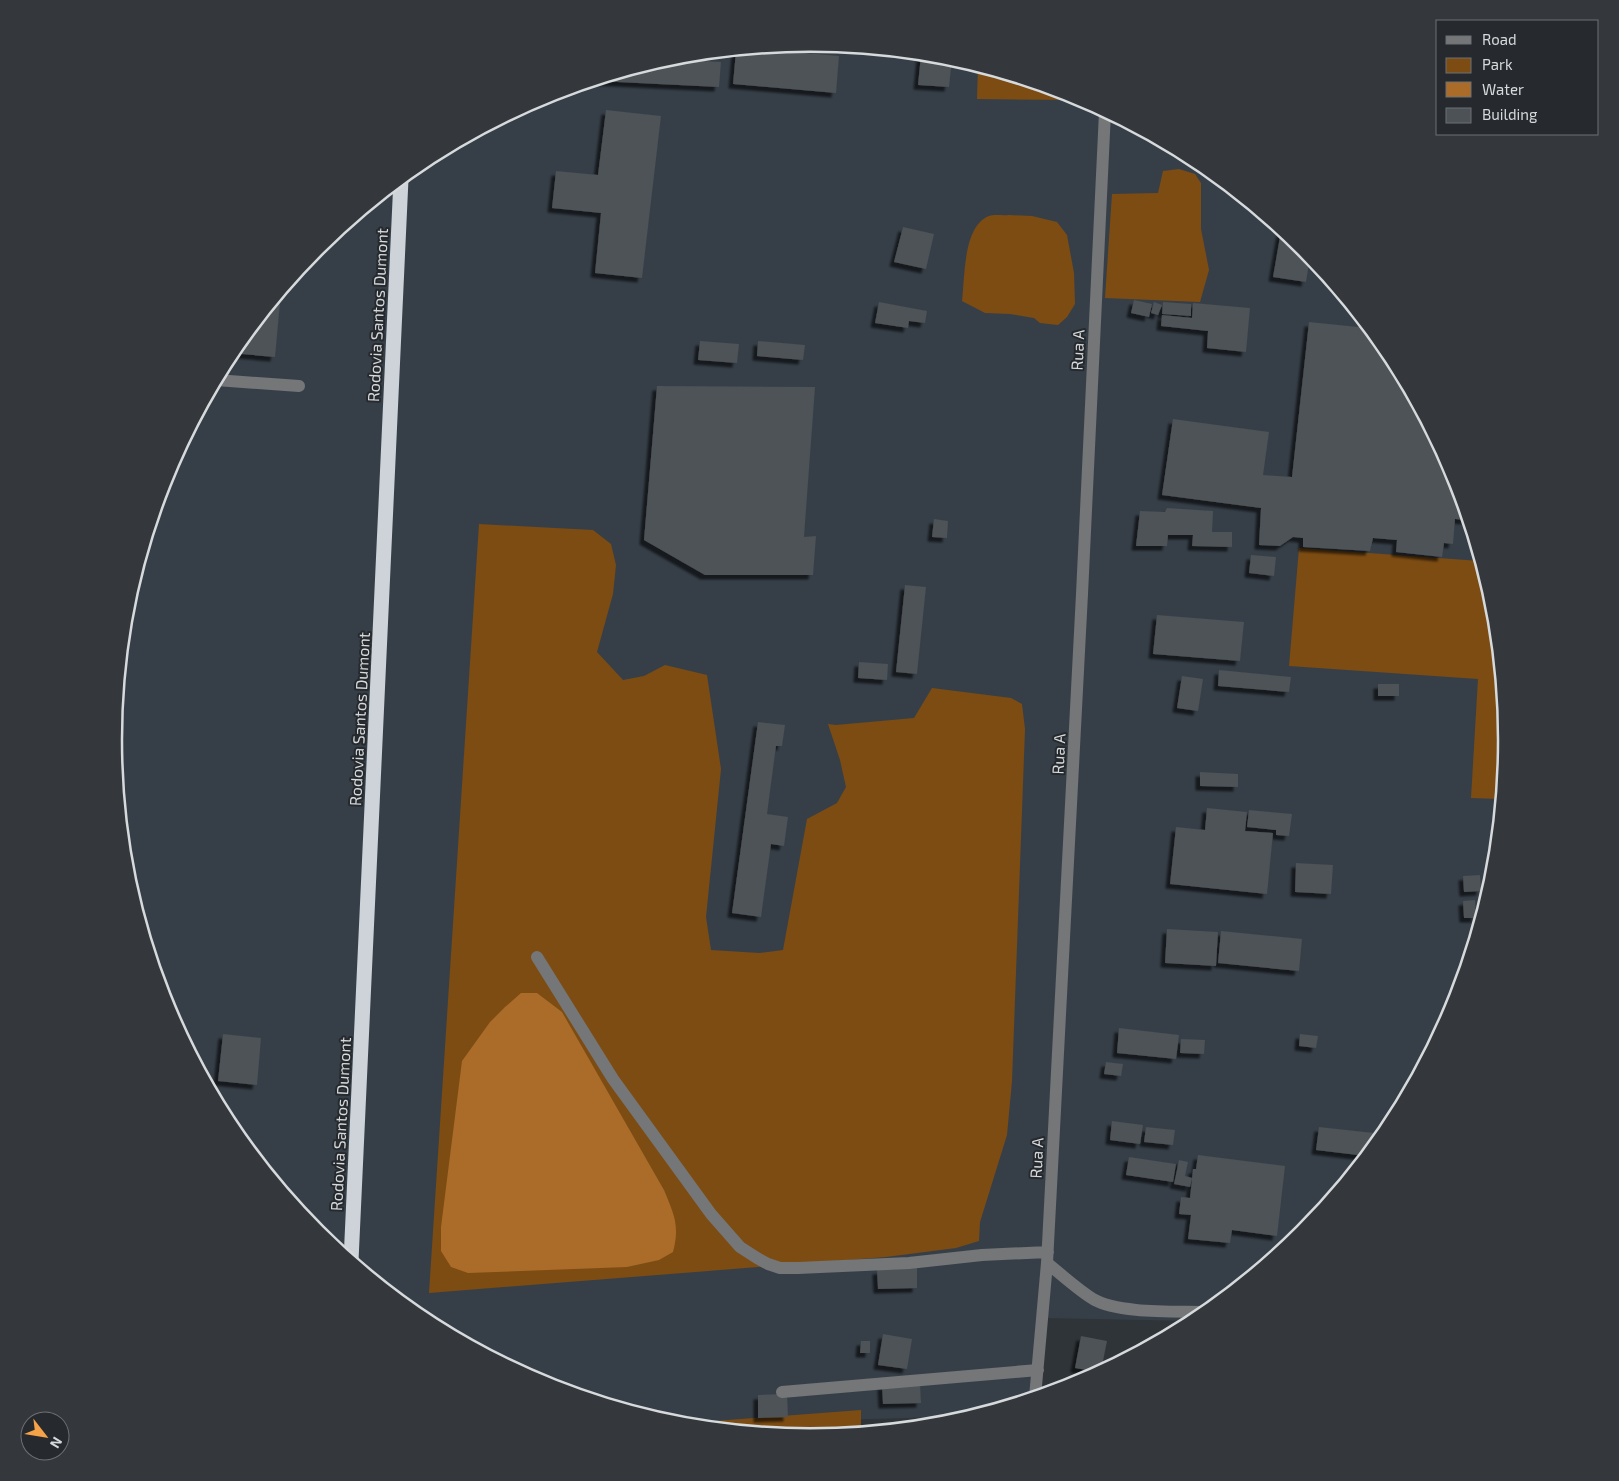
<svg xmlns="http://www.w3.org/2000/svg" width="1619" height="1481" font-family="'Exo 2',sans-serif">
<defs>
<filter id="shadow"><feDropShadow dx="-4.5" dy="4.5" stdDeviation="1" flood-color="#0009"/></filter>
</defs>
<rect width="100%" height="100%" fill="#2f3438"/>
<path fill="#363f48" d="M810,44L946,57L1076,97L1197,161L1302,248L1389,354L1453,474L1493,605L1506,741L1493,877L1453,1007L1389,1128L1302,1233L1194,1321L1043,1318L1034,1397L972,1416L704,1424V1427L673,1424L543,1384L422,1320L317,1233L230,1127L166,1007L126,876L113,740L126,604L166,474L230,353L317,248L423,161L543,97L674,57Z"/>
<path fill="#7d4c12" d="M978,67L1071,95V100L977,99Z
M1179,169L1195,174L1201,183V229L1209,270L1200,302L1105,298L1112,194L1158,193L1163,171Z
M1009,215L1032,216L1057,222L1067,235L1074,273L1075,304L1067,317L1058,325L1040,323L1034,318L1010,314L985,313L962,301C965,277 963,226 989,216C995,214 1003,216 1009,215Z
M479,524L593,530L611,544L616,565L613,594L597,652L623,680L644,676L665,665L707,675L721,769L706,917L711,950L759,953L783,950L807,819L837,803L846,787L840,760L828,724L836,725L914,718L932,688L1011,698L1022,704L1025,729L1012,1081L1007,1135L980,1222L979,1241L956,1248L886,1257L429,1293Z
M1299,548L1480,561L1493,605L1506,741L1500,799L1471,798L1478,679L1289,666Z
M861,1410V1432L809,1437L675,1424Z"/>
<path fill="#aa6c28" d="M521,993H537L562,1012L664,1190C674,1214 680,1226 673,1252L659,1260L627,1267L468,1273L451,1267L441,1251V1227L462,1061L490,1022L505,1007Z"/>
<path fill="#4d5256" filter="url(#shadow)" d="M759,49L839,56L836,93L733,84L736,51Z
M921,55L952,59L949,87L918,85Z
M668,59L721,62L719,87L597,81Z
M606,110L661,116L642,278L595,273L601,213L552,208L556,171L598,175Z
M903,227L934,234L926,269L894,262Z
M1281,231L1302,248L1310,257L1306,282L1273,277Z
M281,292L275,357L230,353Z
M1134,300L1152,304L1149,317L1131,313Z
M879,302L927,311L925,323L909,321L908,328L875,323Z
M1154,302L1162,305L1158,315L1151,313Z
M1163,302L1191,304V316L1162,314Z
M1193,303L1250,308L1246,352L1207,348L1208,331L1161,326L1162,315L1192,318Z
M1309,322L1368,328L1389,354L1453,474L1467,520L1455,519L1453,544L1444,543L1442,557L1396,552L1397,540L1373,538L1370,551L1303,547V538L1293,537L1280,546L1259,545L1261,508L1162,495L1173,419L1269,432L1263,475L1292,477Z
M700,341L739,344L737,363L698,360Z
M758,341L805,345L803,360L757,356Z
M657,386L815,387L804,537L816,536L813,575H705L644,540Z
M1167,508L1213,511L1212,532H1232V547L1192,546L1193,535H1168L1167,546H1136L1140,511L1165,512Z
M934,519L948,521L947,538L932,537Z
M1251,555L1276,557L1274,576L1249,573Z
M905,585L926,587L917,674L896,672Z
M1157,615L1244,622L1240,661L1153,654Z
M859,662L888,664L887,680L858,678Z
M1219,670L1291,677L1289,692L1218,686Z
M1182,676L1203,679L1198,711L1177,708Z
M1378,684H1399V696H1378Z
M758,722L785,725L782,746H776L767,814L788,817L784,846L771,844L761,917L732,913Z
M1200,772L1238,774V787L1200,786Z
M1207,808L1247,812L1245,831L1273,833L1267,894L1170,884L1176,827L1205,830Z
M1249,810L1292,814L1289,836L1276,835V830L1247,827Z
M1296,863L1333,865L1331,894L1295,892Z
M1480,875L1481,891L1464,892L1463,876Z
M1475,900L1476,918H1464L1463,901Z
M1167,929L1218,932L1216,966L1165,963Z
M1221,931L1302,939L1299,971L1218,963Z
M1119,1028L1179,1035L1176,1059L1117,1053Z
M223,1034L261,1038L257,1085L218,1081Z
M1300,1034L1318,1036L1316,1048L1299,1046Z
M1181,1039L1205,1040L1204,1054L1180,1053Z
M1106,1062L1123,1064L1121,1076L1104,1074Z
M1112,1121L1143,1125L1140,1144L1110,1140Z
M1146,1127L1175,1130L1173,1145L1144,1142Z
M1319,1127L1383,1134L1366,1156L1316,1150Z
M1198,1155L1285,1166L1277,1236L1232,1230L1230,1243L1188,1239L1191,1215L1179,1214L1181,1197L1190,1198L1193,1169H1196Z
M1129,1157L1176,1164L1173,1182L1126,1175Z
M1179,1160L1188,1162L1185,1176L1192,1178L1190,1187L1174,1184Z
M917,1268V1288L878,1289L877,1270Z
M1167,1327L1179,1329L1165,1337Z
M883,1334L912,1339L907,1369L878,1365Z
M1081,1336L1107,1341L1101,1371L1098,1372L1075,1368Z
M861,1341H870V1353H860Z
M920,1384L921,1403L883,1404L882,1385Z
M787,1394L788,1417L758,1418V1395Z
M807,1430L819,1434V1436L805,1437Z"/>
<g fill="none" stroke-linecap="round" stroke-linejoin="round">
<path stroke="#747678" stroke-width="12" d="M216,380L299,386
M537,957L613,1079L711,1214L740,1247L757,1258L768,1264L780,1268H798L909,1263L982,1255L1048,1252
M1047,1263C1062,1275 1077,1289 1093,1299C1119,1314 1175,1311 1206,1312
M782,1392L1038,1370
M1035,1397L1047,1263L1082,594L1105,112"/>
<path stroke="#cdd3d8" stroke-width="15" d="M351,1261L401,179"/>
</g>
<g text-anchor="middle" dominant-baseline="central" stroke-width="4" stroke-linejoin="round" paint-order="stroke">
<g font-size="16" fill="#d7dadc" stroke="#262a2e">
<text transform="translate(377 315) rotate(-87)">Rodovia Santos Dumont</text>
<text transform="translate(1077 350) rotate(-87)">Rua A</text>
<text transform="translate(359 719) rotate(-87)">Rodovia Santos Dumont</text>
<text transform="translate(1058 754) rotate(-87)">Rua A</text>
<text transform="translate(340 1124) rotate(-87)">Rodovia Santos Dumont</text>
<text transform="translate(1036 1158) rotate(-87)">Rua A</text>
</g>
</g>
<path d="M0 0H1619V1481H0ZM122 740a688 688 0 1 1 1376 0a688 688 0 1 1-1376 0Z" fill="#34383c" fill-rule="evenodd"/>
<path fill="none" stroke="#d7dadc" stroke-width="2.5" d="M122 740a688 688 0 1 1 1376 0a688 688 0 1 1-1376 0Z"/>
<rect x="1436" y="20" width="162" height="115" fill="#262a2e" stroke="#6d7074"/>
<rect x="1446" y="36" width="25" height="8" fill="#747678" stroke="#6d7074"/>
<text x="1482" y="45" font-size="15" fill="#d7dadc">Road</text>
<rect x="1446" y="58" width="25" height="15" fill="#7d4c12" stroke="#6d7074"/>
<text x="1482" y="70" font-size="15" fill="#d7dadc">Park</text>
<rect x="1446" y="82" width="25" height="15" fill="#aa6c28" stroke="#6d7074"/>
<text x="1482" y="95" font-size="15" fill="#d7dadc">Water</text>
<rect x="1446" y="108" width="25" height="15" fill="#4d5256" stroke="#6d7074"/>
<text x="1482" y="120" font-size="15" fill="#d7dadc">Building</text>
<g transform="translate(45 1436) rotate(121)"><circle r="24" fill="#262a2e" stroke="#6d7074"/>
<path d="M0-4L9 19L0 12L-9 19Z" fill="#f6a248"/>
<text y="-8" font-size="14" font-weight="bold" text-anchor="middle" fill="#d7dadc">N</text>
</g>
</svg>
